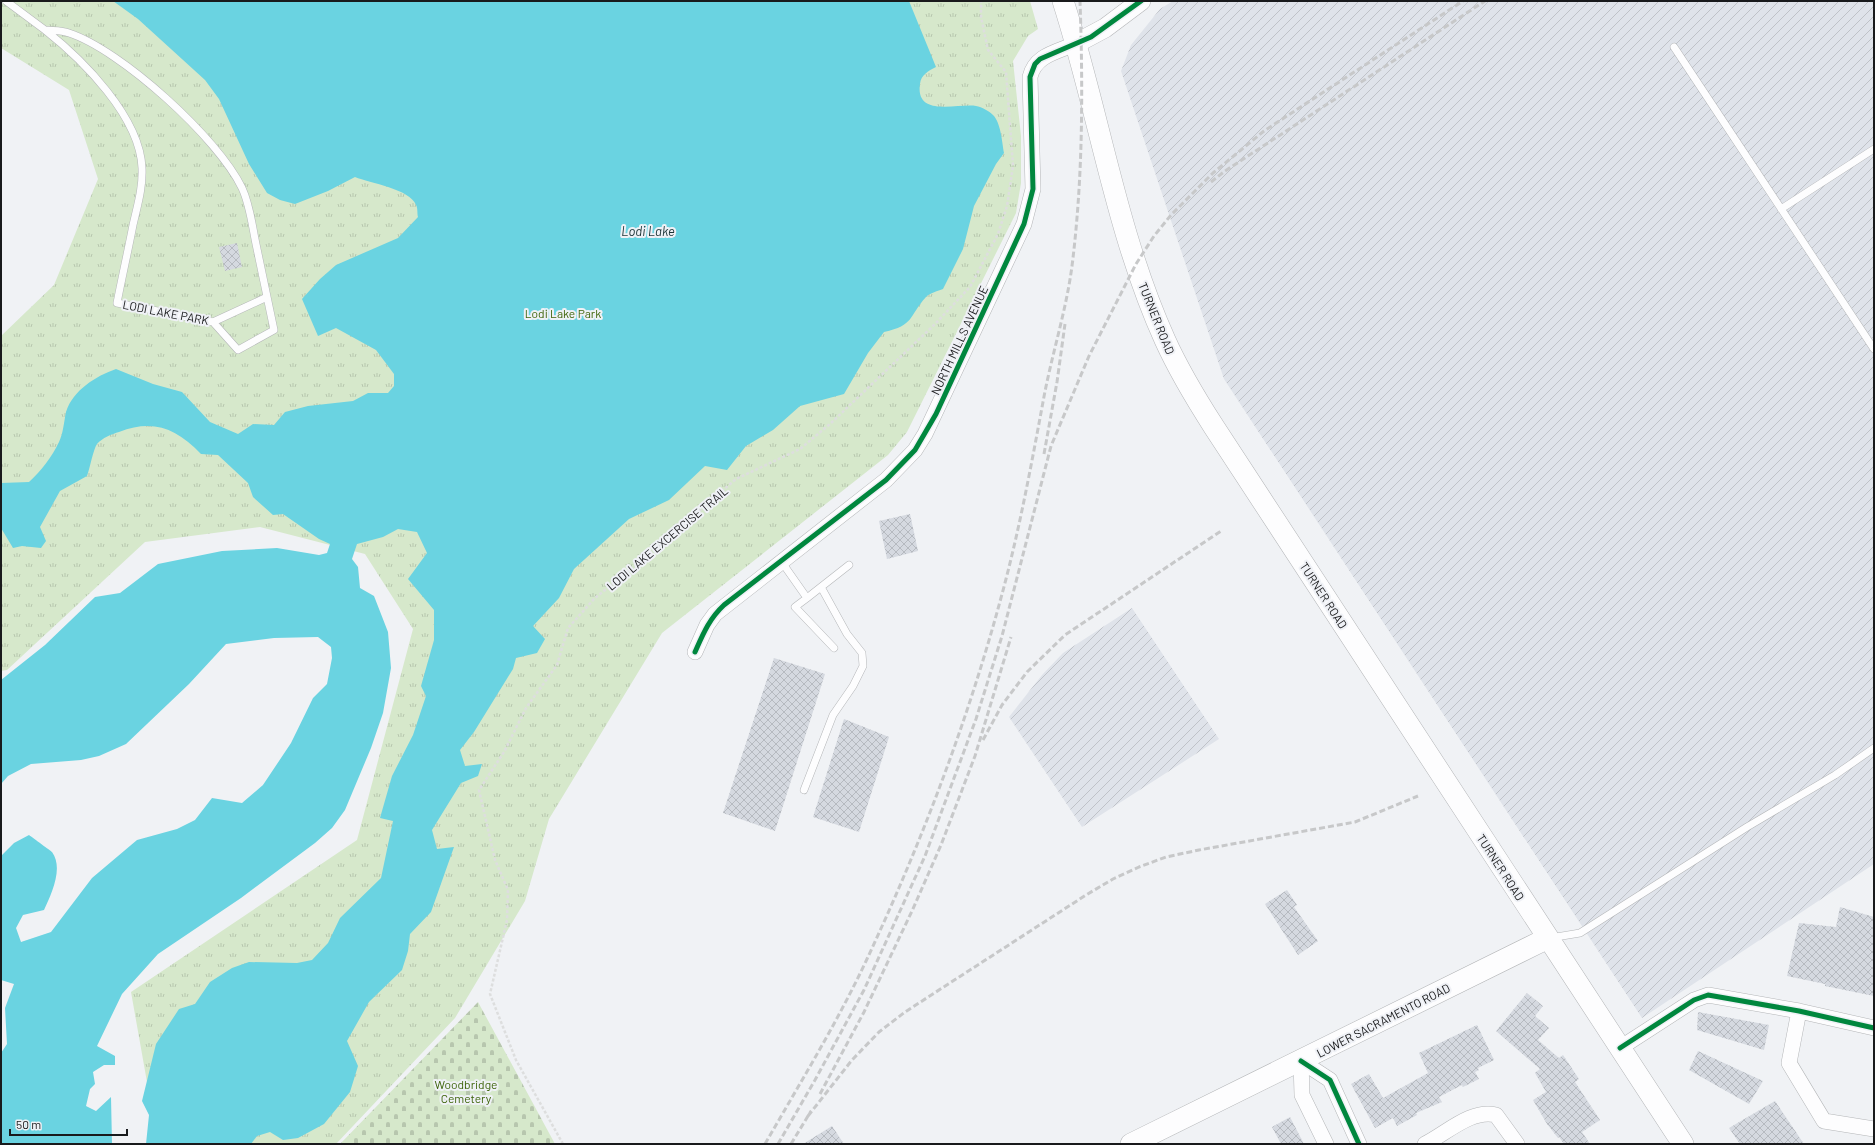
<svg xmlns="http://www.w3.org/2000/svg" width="1875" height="1145" font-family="Barlow,sans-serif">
<defs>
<pattern id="industrial-furrows" width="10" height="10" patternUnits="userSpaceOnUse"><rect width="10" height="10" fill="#dfe3ea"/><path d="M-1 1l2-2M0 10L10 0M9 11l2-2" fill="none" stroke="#bfc2c8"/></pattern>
<pattern id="cemetery-stones" width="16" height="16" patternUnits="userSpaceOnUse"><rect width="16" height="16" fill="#d6e8cb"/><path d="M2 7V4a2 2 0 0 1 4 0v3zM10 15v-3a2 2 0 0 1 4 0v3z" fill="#b7c6ae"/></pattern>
<pattern id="park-tufts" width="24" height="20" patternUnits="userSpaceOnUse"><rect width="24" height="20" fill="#d6e8cb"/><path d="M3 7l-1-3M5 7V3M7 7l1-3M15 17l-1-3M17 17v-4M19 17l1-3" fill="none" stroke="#b7c6ae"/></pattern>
<pattern id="building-cross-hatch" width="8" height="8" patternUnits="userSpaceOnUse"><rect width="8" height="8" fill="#d5d9e0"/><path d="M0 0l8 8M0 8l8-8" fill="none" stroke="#b6bac0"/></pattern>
</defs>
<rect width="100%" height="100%" fill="#f0f2f5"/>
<path fill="url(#industrial-furrows)" d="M1173,1H1874V864L1642,1018L1224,379L1121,71L1131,45L1160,9Z
M1132,608L1219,739L1082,827L1009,717L1042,675L1063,653Z"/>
<path fill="url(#cemetery-stones)" d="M478,1002L555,1144H340Z"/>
<path fill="url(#park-tufts)" d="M1,1H1030L1038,29L1028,36L1013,61L1021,136V183L1016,213L907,432L888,455L662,633L549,819L525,901L455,1018L336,1144H158L131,992L357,840L413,629L365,554L260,527L145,542L7,670L1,671V336L54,285L98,179L69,90L1,48Z"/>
<path fill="#6ad3e1" d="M113,1H909L936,67C928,71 921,75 920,84C915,118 959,103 976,106C982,107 989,111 993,115C1001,123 1002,142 1004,153L996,164L974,206L963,249L943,289C938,291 930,293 926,297C908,317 915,325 884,332L868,353L844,394L800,406L773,430L746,446L727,470L705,466L669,500L629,519L574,569L559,598L533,626L545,639L537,653L516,658L513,669L474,732L460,750L465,766L482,764L478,776L461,783L432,830L437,849L454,847L431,912L410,934L408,951L402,970L369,1002L347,1041L358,1066L350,1092L324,1124L298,1138L283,1140L270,1132L257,1136L251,1144H146L149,1115L142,1101L156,1044L179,1009L195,1004L210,982L232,968L249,962L297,963L312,960L328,943L340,918L381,878L393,821L380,818L392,776L413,735L426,696L421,686L434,640V610L408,579L427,553L417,532L398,529L383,537L357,544L352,559L358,567L360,588L374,596L388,632L391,668L383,713L371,748L345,810L332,828L315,843L241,898L158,954L122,994L97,1046L115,1056V1065H104L93,1072L95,1084L90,1089L86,1106L96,1111L111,1097L112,1144H2L1,1053L7,1044L5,1008L14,984L1,980V856L14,843L29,835C33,838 51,851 52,852C64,868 51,895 44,910L23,915L16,928L21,942L51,932L92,878L137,840L177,829L195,820L212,798L242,803L263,785L291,743L313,698L327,684L332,658L331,647L318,637L274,638L226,644L189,684L126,744L99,756L81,760L31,764L8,776L1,784V680L45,645L95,597L120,593L158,564L222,551L277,548L319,555L327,553L330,544L319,539L283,514L273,515L253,497L248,483L218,455L201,454C176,428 153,419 119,432C112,434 102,438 97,444C93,450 90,468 87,476L60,491L40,527L46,541L41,548L22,546L13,548L1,528V483L29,482C41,471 52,457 59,442C63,434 64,422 66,412C73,390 96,376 116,369L153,384L182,392L210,422L238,434L253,424L274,425L285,412L308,406L353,401L368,393H388L394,386V374L376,350L336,328L318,336L302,299L320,279L336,265L398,238L418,217C417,214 418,208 416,205C410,189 370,183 355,177L328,191L295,204L280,200L267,193L249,164L219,99L205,80L138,19Z"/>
<path fill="url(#building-cross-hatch)" d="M237,243L242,267L225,271L219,247Z
M910,514L918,551L887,559L879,521Z
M774,658L825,674L775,831L723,813Z
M844,719L889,737L859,832L813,817Z
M1287,890L1297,905L1294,907L1318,941L1298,955L1265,904Z
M1840,907L1874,917V996L1825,986V984L1787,976L1799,923L1836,927Z
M1527,993L1543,1006L1535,1016L1549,1028L1538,1040L1559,1058L1563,1055L1579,1079L1575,1082L1600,1120L1582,1132L1590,1144H1564L1559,1137L1558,1138L1547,1124L1533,1100L1546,1092L1535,1073L1540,1069L1496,1031Z
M1698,1012L1769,1025L1764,1050L1697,1030Z
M1477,1025L1494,1060L1478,1068L1479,1070L1475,1072L1479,1079L1463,1087L1462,1085L1439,1097L1442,1102L1416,1113L1417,1115L1397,1126L1393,1118L1375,1128L1351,1084L1369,1074L1383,1098L1428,1073L1419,1053Z
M1698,1051L1763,1081L1749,1104L1689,1070Z
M1775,1101L1804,1144H1740L1729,1128Z
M1290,1117L1304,1144H1281L1272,1127Z
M832,1126L844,1144H803Z"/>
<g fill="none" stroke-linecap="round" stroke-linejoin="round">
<defs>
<path id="service" d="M6,1L45,30
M1674,47L1874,349
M1781,209L1874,149
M213,322L238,350L274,330C268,301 262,273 256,244C252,225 250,205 242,188C218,138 121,50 69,33C61,30 52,31 45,30C83,60 140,117 142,168C143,188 137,207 133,225C128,251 122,277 117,303L213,322L267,297
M781,561L807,598L849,565
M807,598L795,607L834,648
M804,790L833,715L853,686L863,666L862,653L847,634L821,587
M1550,938L1580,933L1747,827L1835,775L1874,748"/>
<path id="minor" d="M695,652L707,625L715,614L886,480L915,450L925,434L1024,224L1033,189L1030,77C1035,55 1057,52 1075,44
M1799,1011L1789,1063L1824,1121L1874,1129
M1620,1048L1694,1000L1708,995L1799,1011L1874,1028
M1301,1061L1330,1080L1359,1144
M1301,1061L1302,1095L1326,1144
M1425,1144C1447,1133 1471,1109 1496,1115L1517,1144"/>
<path id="tertiary" d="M1075,44L1105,28L1141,1"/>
<path id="secondary" d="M1063,1C1099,113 1116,232 1165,340C1179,371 1196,399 1214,427L1683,1144
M1131,1144L1548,938"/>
</defs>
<use href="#service" stroke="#b4b6b8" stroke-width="8"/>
<use href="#minor" stroke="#b4b6b8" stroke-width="16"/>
<use href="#tertiary" stroke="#b4b6b8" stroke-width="20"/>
<use href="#secondary" stroke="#b4b6b8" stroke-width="22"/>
<path stroke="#dddede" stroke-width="2.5" stroke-dasharray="3 2" stroke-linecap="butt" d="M563,1144L516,1060L490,994L507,920L508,890L495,860L479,790L504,752L526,708L557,665L568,628L595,598L639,563L736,479L800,449L830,424L935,324L970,287L998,234L1007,206L1013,166L1006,72L988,50L981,17V1"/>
<use href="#service" stroke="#fdfdfe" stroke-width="7"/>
<use href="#minor" stroke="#fdfdfe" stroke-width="15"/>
<use href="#tertiary" stroke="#fdfdfe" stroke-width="19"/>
<use href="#secondary" stroke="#fdfdfe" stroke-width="21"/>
<path stroke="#c7c8c9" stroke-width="3" stroke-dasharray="6 3" stroke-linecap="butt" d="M1211,182L1225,171L1485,1
M1044,454L1057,382L1065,324
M983,740L1002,705L1027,672L1065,635L1221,531
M820,1094L864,1012L912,911L941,845L975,756L1011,637
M808,1116L852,1060L879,1032L905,1012L1086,895L1113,879L1139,867L1166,857L1199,850L1355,822L1418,796
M765,1144C800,1083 837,1023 867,959C924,837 972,710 1006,579C1021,521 1032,461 1043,402C1051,357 1066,312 1072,266C1083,179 1083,89 1080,1
M778,1144L815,1080L864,990L925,856L976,719L1002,636L1051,446L1089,356L1136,264L1154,236L1171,215L1213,173L1264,131L1463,1
M791,1144L811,1111"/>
<defs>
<path id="cycleway" d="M695,652C703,634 709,619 724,605L886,480L915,450L936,414L1024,224L1033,189L1030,77L1035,64L1040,59L1091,37L1141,1
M1620,1048L1694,1000L1708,995L1799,1011L1874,1028
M1301,1061L1330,1080L1359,1144"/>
</defs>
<use href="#cycleway" stroke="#eff1f6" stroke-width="8"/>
<use href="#cycleway" stroke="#00873e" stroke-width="5"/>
</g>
<g text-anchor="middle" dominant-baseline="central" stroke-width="4" stroke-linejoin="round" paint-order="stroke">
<g font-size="12" fill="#191a1c" stroke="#eff1f6">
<text transform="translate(166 312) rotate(11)">LODI LAKE PARK</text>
<text transform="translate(1157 318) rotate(68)">TURNER ROAD</text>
<text transform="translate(959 340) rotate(-65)">NORTH MILLS AVENUE</text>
<text transform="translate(667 538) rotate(-40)">LODI LAKE EXCERCISE TRAIL</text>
<text transform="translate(1324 595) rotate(57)">TURNER ROAD</text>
<text transform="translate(1501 867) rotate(57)">TURNER ROAD</text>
<text transform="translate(1383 1020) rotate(-27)">LOWER SACRAMENTO ROAD</text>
</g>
<g font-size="12" fill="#3e650b" stroke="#eff1f6">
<text x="563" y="313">Lodi Lake Park</text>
<text x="466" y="1084">Woodbridge<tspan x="466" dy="14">Cemetery</tspan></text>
</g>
<g font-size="13" font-style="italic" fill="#1a3235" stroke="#eff1f6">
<text x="648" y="231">Lodi Lake</text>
</g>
</g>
<rect width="1875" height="1145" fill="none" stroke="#191a1c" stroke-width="4"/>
<path d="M10 1129v6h117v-6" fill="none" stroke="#191a1c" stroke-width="2"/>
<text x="16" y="1129" font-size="12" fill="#191a1c" stroke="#eff1f6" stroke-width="3" paint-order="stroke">50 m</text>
</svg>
